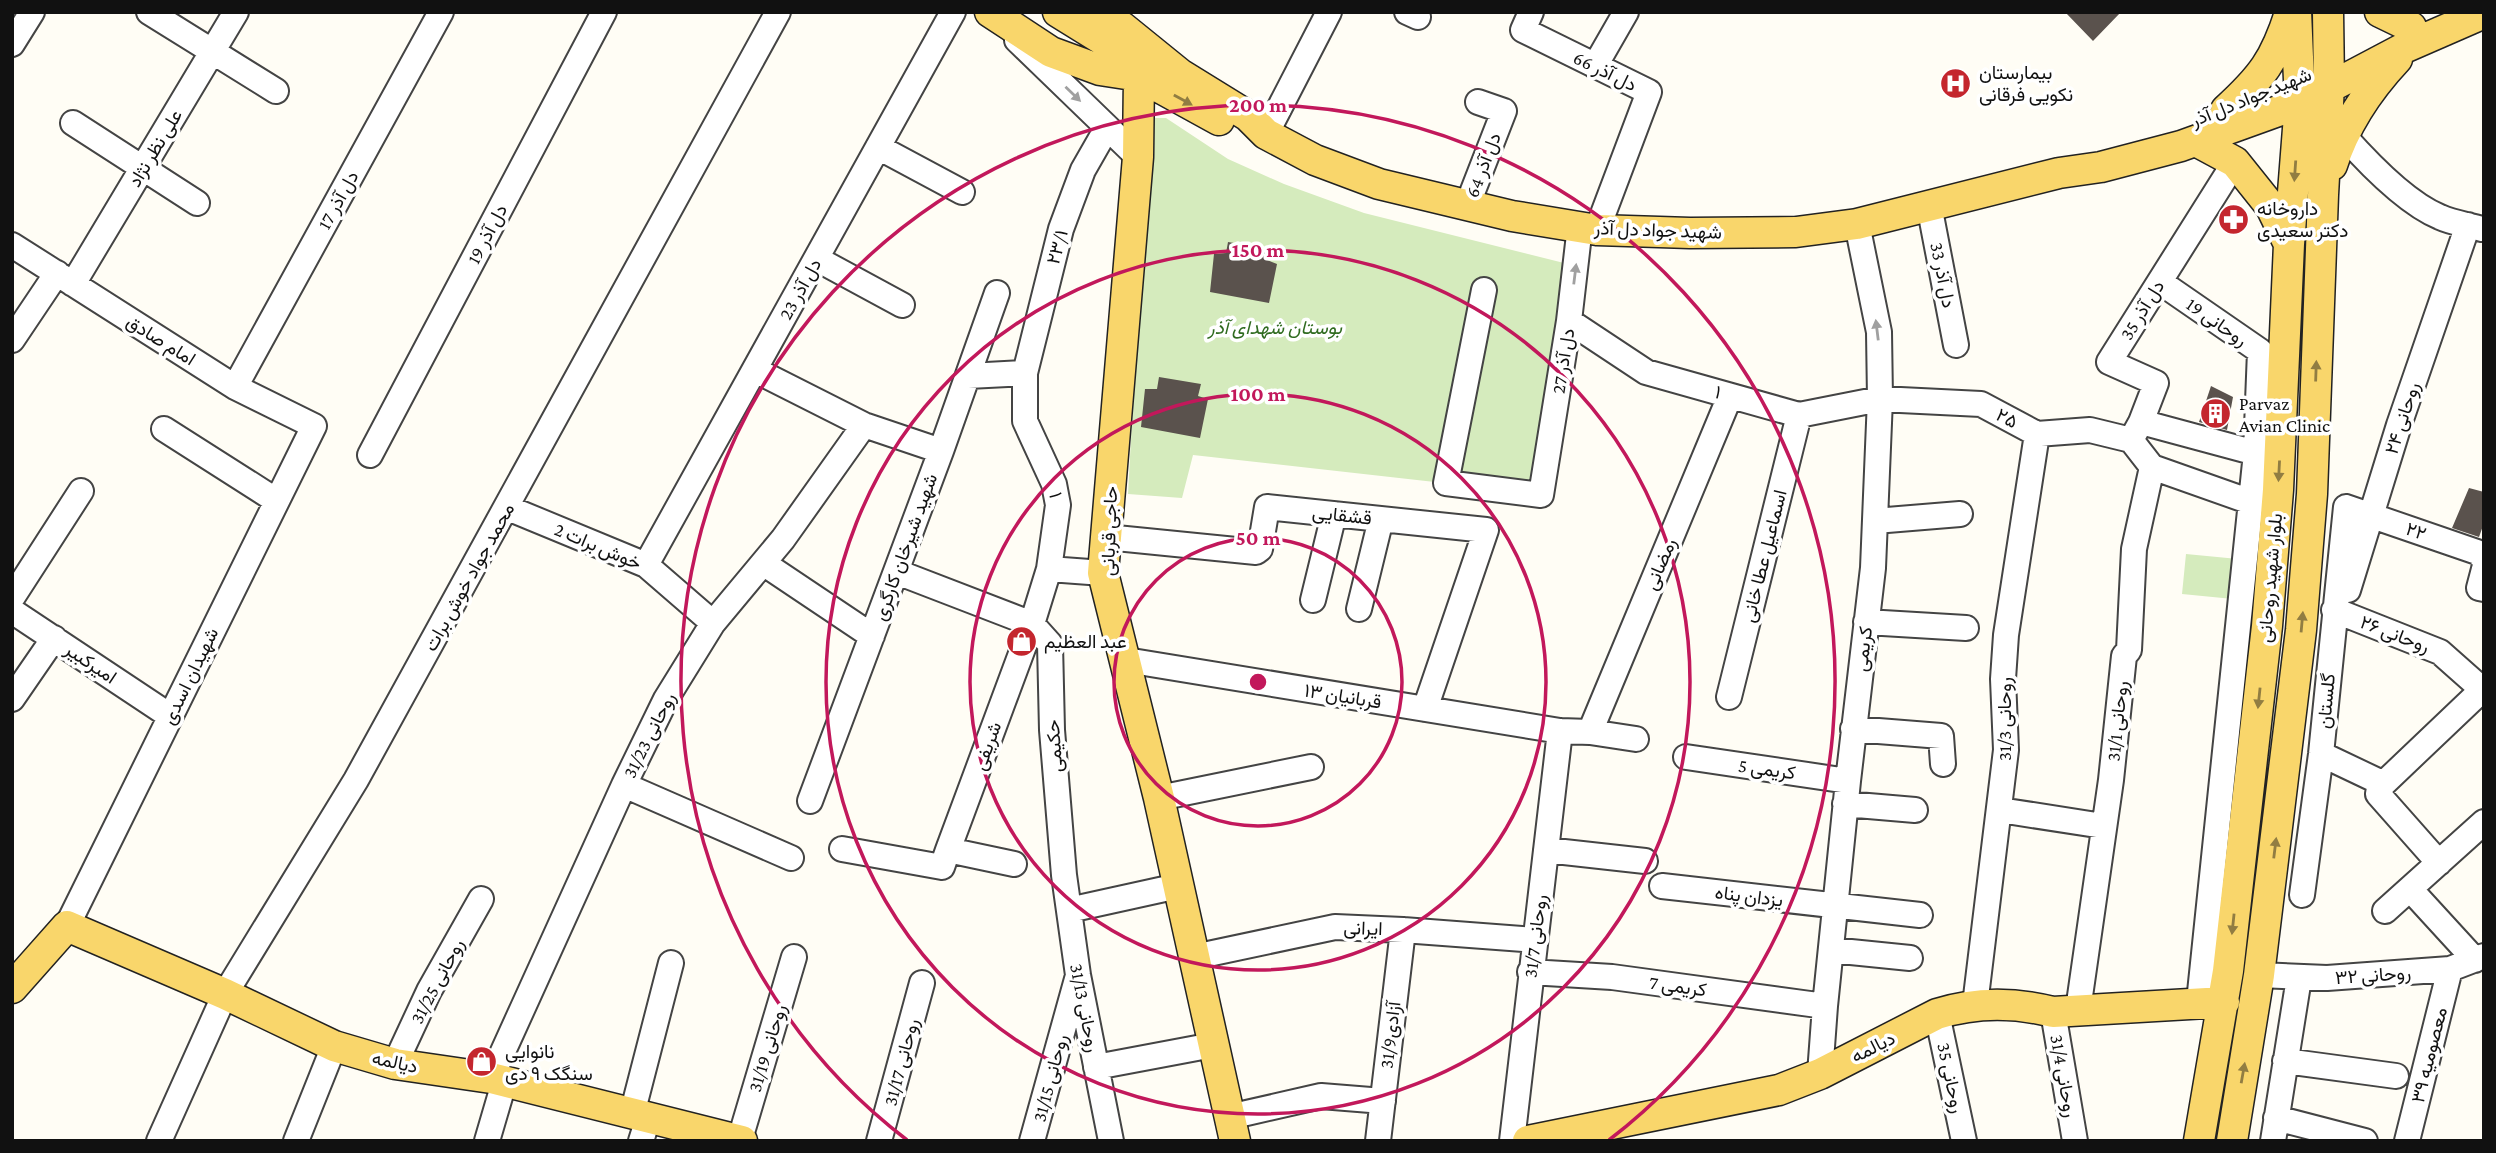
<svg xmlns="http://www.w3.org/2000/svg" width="2496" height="1153" font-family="'Crimson Pro',Vazirmatn,serif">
<rect width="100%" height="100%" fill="#fffdf5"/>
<path fill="#d5ebbd" d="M1154,118H1166L1228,159L1284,184L1364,213L1580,267L1533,493L1193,455L1182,498L1128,494L1148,125Z
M2186,554L2238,559L2233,599L2182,594Z"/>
<path fill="#5a524d" d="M2065,12H2121L2093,41Z
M1228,242L1270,249L1267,260L1277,264L1269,303L1210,292L1214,254L1226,253Z
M1159,377L1201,384L1198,396L1208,399L1200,438L1141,427L1145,389H1157Z
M2211,386L2233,397L2227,430L2199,422Z
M2469,488L2484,492V523L2479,537L2452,528Z"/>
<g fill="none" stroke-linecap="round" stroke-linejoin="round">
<defs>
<path id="minor" d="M149,12L276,91
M1407,12L1418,17
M1531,12L1523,30L1649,92L1597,230
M1017,40L1138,157
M12,44L32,12
M1595,66L1626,12
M73,123L197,203
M1266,134L1329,12
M2344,136C2368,163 2406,203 2440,217C2453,223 2469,225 2482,229
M878,147L962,192
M1929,205L1956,345
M1467,206L1504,111L1478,102
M12,245L235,387L314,426L67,926
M817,259L902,305
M2160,282L2260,351L2256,453L2199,1002
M73,284L236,12
M1484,290L1446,483L1541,495L1569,321L1580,226
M1569,321L1646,372L1799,415L1880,399L1981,404L2037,434L2090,430L2131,440
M12,340L57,273
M755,370L864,425L941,451
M968,376L1025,373
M235,387L441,12
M2141,422L2256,453
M164,429L277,501
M2131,440L2141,422L2156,383L2109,362L2235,162
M370,455L604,12
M2152,467L2251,502
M508,508L646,565L713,623
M1875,521L1960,514
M1106,537L1256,552L1260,549L1267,507L1486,530L1425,709
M763,563L872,636
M646,565L953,12
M1049,569L1103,573
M2484,569L2479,588L2484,589
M897,572L1032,624L1050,644L1052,730L1064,875L1078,975L1111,1141
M2348,590L2399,425L2468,225
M12,598L81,491
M1313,600L1334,514
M1359,609L1381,519
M2334,610L2440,652L2484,691
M12,611L170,716
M1866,622L1966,628
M1126,660L1560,731L1590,732L1636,739
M1729,697L1799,415
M12,699L54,638
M1853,729L1941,736L1943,764
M1590,732L1730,396
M2321,754L2382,783
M1686,757L1848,781
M624,785L791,858
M1159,798L1311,767
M810,801L941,451L997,293
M1845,804L1915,810
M2000,810L2103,826
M842,849L942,867L948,850L1032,624L1049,569L1058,505L1054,484L1025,421V373L1061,229L1083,170L1107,128
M948,850L1014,864
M1546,850L1645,861
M2439,863L2378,794L2379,788L2482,690
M1662,886L1920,915
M2410,889L2475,960
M2302,895L2321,754L2346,507L2477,552L2484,559
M1069,910L1178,886
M2385,911L2484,822
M1831,950L1910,958
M1194,957L1335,927L1403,930L1535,940
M1530,972L1612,977L1825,1006
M2259,975L2327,978L2450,969L2484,956
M1975,1005L2006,750L2003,679L2006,635L2037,434
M2078,1010L2111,780L2124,656L2129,650L2134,549L2152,467L2131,440
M2053,1012L2075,1141
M1937,1014L1964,1141
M2285,1061L2396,1076
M395,1064L429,991L481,899
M1096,1067L1213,1045
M1820,1074L1825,1006L1848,781L1873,568L1880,399L1879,332L1857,224
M491,1078L624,785L666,699L713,623L783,539L864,425
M632,1114L671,963
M1229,1117L1321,1096L1383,1101
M2276,1118L2365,1141
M740,1139L794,957
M159,1141L225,994L356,780L778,12
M296,1141L334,1046
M487,1141L504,1083
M641,1141L648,1119
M879,1141L922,983
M1032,1141L1077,979
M1378,1141L1403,930
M1512,1141L1560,731
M2273,1141L2299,978
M2407,1141L2450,969"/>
<path id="major" d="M990,12L1051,52L1100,70L1139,76L1219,120
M1058,12L1108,43L1139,76L1138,157L1103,573L1159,798L1235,1141
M1094,12L1122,27L1180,74L1248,116L1266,134L1315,160L1379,184L1512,216L1597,230L1690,233L1796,232L1857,224L2059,173L2101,167L2181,146L2300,103L2406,47L2484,13
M2380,12L2411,27
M2226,110C2262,77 2275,60 2290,13
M2196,141L2235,162L2271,207L2289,244
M2332,165C2345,124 2368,90 2397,59
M12,988L67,926L225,994L334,1046L395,1064L491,1078L742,1141
M1528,1141L1779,1090L1820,1074L1937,1014C1975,1002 2014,1002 2053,1012L2224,1002
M2199,1141L2228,971L2267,626L2278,490L2289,244L2300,103L2296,12
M2232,1141L2259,975L2301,630L2312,494L2323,195L2329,86L2328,12"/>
</defs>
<use href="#minor" stroke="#444" stroke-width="28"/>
<use href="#major" stroke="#222" stroke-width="33"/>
<use href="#minor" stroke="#fff" stroke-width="24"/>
<use href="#major" stroke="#f9d66b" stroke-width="30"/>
</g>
<defs><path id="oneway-solid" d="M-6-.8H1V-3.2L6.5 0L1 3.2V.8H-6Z" transform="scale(1.75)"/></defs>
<g fill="#a0a0a0">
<use href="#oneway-solid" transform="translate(1073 94) rotate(44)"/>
<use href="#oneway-solid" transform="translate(1575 274) rotate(-83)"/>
<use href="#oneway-solid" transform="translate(1877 330) rotate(-97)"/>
</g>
<g fill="#917d42">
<use href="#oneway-solid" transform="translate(1183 100) rotate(29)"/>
<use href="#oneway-solid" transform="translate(2295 171) rotate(94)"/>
<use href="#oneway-solid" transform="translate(2316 371) rotate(-88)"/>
<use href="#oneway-solid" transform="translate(2279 471) rotate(93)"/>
<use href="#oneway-solid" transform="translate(2302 622) rotate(-85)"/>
<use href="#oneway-solid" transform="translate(2259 698) rotate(96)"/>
<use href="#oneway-solid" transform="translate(2275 848) rotate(-83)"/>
<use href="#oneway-solid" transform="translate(2233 924) rotate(96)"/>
<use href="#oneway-solid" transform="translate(2243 1073) rotate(-80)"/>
</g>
<g fill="none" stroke="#c2185b" stroke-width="3.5">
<circle cx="1258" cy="682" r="144"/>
<circle cx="1258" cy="682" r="288"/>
<circle cx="1258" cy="682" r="432"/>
<path d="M907 1140A577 577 0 1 1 1609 1140"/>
</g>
<defs>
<symbol id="hospital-disc" viewBox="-11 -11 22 22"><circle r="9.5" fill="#c4262e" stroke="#fff"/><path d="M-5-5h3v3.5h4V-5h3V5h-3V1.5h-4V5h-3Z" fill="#fff"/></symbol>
<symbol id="pharmacy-disc" viewBox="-11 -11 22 22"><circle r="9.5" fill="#c4262e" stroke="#fff"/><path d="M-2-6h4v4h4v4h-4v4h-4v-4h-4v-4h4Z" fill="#fff"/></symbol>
<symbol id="building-disc" viewBox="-11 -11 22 22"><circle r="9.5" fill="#c4262e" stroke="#fff"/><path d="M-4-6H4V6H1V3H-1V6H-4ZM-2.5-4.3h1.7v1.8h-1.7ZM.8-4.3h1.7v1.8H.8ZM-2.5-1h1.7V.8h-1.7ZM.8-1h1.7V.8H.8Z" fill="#fff"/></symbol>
<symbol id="shop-disc" viewBox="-11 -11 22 22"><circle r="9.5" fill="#c4262e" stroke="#fff"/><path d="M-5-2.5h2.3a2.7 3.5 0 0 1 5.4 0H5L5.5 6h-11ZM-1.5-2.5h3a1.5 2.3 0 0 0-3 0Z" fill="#fff"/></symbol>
</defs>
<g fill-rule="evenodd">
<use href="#hospital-disc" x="1938" y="66" width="35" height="35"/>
<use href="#pharmacy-disc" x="2216" y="202" width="35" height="35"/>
<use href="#building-disc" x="2198" y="396" width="35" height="35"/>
<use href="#shop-disc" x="1004" y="624" width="35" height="35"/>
<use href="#shop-disc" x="464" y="1044" width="35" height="35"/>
</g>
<g text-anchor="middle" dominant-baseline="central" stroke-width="7" stroke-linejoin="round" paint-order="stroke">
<g font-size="19" fill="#111" stroke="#fff">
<text transform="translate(1605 71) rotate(26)">دل آذر 66</text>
<text transform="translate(2251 97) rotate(-22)">شهید جواد دل آذر</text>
<text transform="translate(155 148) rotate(-59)">علی نظر نژاد</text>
<text transform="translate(1483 165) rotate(-69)">دل آذر 64</text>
<text transform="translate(338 200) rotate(-61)">دل آذر 17</text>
<text transform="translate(1658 230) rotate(2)">شهید جواد دل آذر</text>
<text transform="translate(487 234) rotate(-62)">دل آذر 19</text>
<text transform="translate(1057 247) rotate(-74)">۲۳/۱</text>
<text transform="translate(1943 275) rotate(79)">دل آذر 33</text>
<text transform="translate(800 289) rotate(-61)">دل آذر 23</text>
<text transform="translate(2142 310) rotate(-58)">دل آذر 35</text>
<text transform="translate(2217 322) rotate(35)">روحانی 19</text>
<text transform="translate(161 340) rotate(32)">امام صادق</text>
<text transform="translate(1563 361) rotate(-81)">دل آذر 27</text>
<text transform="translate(1718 392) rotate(15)">۱</text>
<text transform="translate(2007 418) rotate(28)">۲۵</text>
<text transform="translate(2402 418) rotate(-72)">روحانی ۲۴</text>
<text transform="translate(1056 495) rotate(78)">۱</text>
<text transform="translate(1342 515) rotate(6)">قشقایی</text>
<text transform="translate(1109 531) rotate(-88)">حاجی قربانی</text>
<text transform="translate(2416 531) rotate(19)">۲۲</text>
<text transform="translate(598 546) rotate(23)">خوش برات 2</text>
<text transform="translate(905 547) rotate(-70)">شهید شیرخان کارگری</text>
<text transform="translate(1764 556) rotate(-76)">اسماعیل عطا خانی</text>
<text transform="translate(1660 564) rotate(-67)">رمضانی</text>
<text transform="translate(469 577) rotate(-61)">محمد جواد خوش برات</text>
<text transform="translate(2270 578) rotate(-85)">بلوار شهید روحانی</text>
<text transform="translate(2395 634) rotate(21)">روحانی ۲۶</text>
<text transform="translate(1863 649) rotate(-83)">کریمی</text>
<text transform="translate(91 663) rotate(34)">امیرکبیر</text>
<text transform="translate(190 676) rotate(-64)">شهیدان اسدی</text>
<text transform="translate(1343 696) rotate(9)">۱۳ قربانیان</text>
<text transform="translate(2326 701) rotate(-85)">گلستان</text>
<text transform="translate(2004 719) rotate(-90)">روحانی 31/3</text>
<text transform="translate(2117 721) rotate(-84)">روحانی 31/1</text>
<text transform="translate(649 735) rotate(-63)">روحانی 31/23</text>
<text transform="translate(987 746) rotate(-70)">شریفی</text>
<text transform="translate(1054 746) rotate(-94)">حکیمی</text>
<text transform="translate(1767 769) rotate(8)">کریمی 5</text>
<text transform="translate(1749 896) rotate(7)">یزدان پناه</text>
<text transform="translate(1363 928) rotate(2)">ایرانی</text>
<text transform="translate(1535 936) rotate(-83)">روحانی 31/7</text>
<text transform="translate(2373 975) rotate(-4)">روحانی ۳۲</text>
<text transform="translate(437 981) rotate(-62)">روحانی 31/25</text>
<text transform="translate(1678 986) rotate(8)">کریمی 7</text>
<text transform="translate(1085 1008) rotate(79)">روحانی 31/13</text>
<text transform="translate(1390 1035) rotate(-83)">آزادی31/9</text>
<text transform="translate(1873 1047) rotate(-27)">دیالمه</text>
<text transform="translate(767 1048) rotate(-73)">روحانی 31/19</text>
<text transform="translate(2429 1055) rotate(-76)">معصومیه ۳۹</text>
<text transform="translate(395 1062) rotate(12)">دیالمه</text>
<text transform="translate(901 1062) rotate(-75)">روحانی 31/17</text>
<text transform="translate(2064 1076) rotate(80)">روحانی 31/4</text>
<text transform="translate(1050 1078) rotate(-75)">روحانی 31/15</text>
<text transform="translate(1951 1078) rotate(78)">روحانی 35</text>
</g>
<g font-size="19" fill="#111" stroke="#fff" text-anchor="start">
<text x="1979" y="72">بیمارستان<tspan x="1979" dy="22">نکویی فرقانی</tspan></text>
<text x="2257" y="208">داروخانه<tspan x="2257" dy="22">دکتر سعیدی</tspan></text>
<text x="2239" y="403">Parvaz<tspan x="2239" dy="22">Avian Clinic</tspan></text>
<text x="1044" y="641">عبد العظيم</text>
<text x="505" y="1051">نانوایی<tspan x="505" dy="22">سنگک ۹ دی</tspan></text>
</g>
<g font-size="19" font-style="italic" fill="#2f6b1f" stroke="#fff">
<text x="1275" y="327">بوستان شهدای آذر</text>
</g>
</g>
<circle cx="1258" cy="682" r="10" fill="#c2185b" stroke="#fff" stroke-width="3.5"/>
<g font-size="21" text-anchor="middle" font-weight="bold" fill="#c2185b" stroke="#fff" stroke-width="7" stroke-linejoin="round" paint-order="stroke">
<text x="1258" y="112">200 m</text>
<text x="1258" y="257">150 m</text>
<text x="1258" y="401">100 m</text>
<text x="1258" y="545">50 m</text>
</g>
<rect width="2496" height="1153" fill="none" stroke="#111111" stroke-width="28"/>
</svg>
